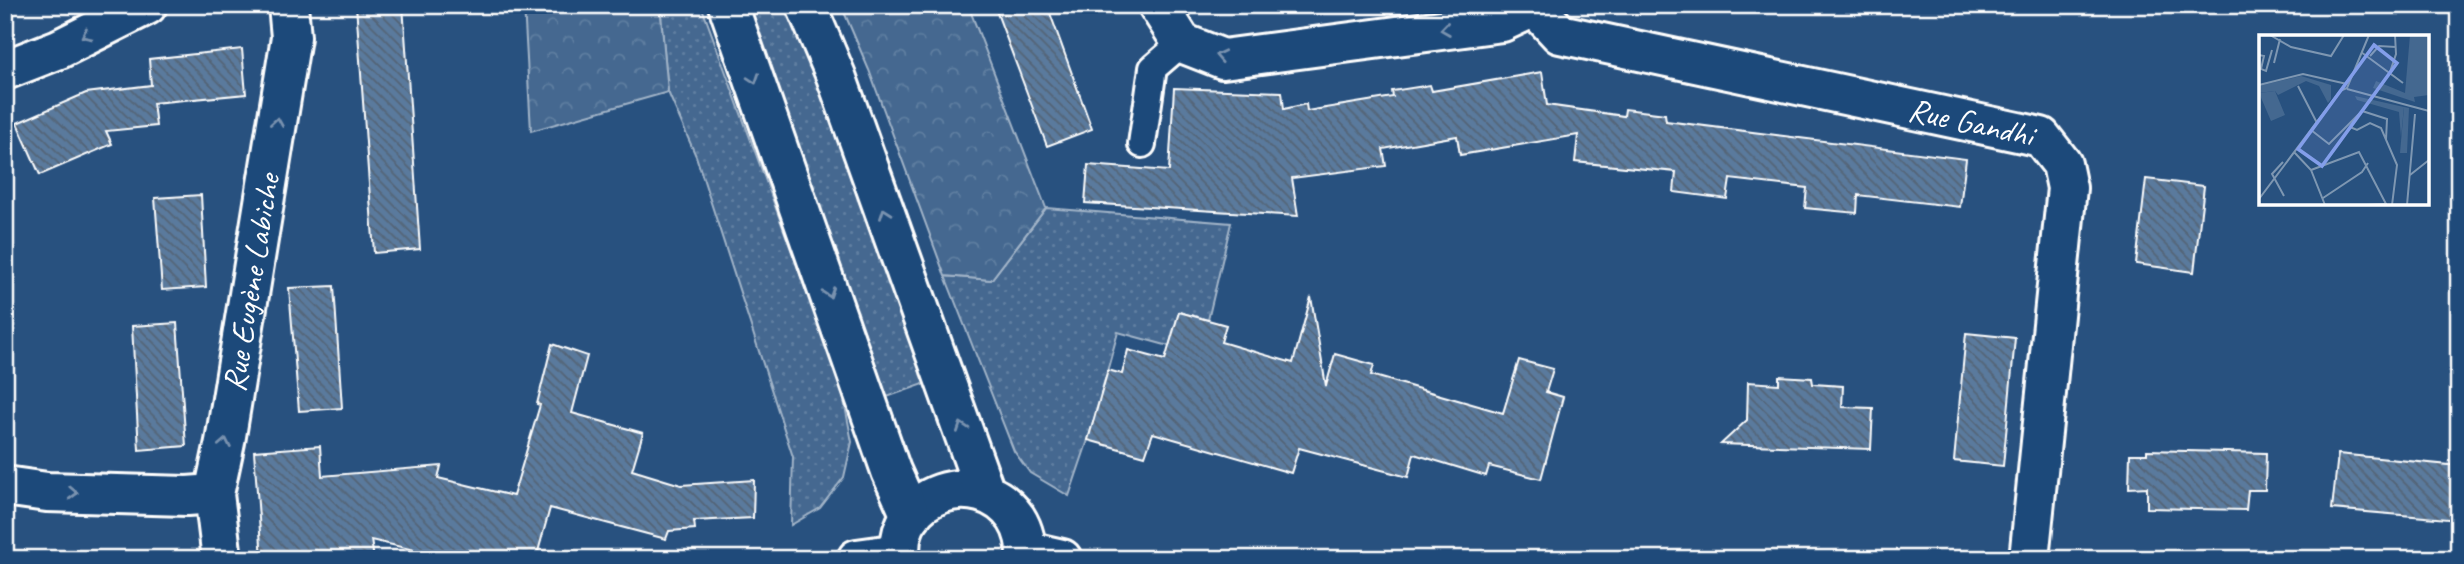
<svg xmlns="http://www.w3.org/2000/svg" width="2464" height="564" font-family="Caveat,sans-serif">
<defs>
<pattern id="grass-dots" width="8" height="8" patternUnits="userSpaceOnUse" patternTransform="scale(1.75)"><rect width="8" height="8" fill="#446890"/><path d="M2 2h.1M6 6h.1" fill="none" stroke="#607fa1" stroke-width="1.8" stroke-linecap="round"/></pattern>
<pattern id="forest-crowns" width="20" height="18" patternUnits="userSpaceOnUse" patternTransform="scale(1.75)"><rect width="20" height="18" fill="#446890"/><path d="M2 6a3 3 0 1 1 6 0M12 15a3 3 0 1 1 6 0" fill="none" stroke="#607fa1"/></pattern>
<pattern id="building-back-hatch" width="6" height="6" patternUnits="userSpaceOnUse" patternTransform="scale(1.75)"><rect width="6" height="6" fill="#5a7a9d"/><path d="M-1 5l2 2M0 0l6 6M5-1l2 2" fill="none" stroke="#536374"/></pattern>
</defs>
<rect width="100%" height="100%" fill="#28517f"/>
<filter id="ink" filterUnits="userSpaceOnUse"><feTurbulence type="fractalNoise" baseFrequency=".0143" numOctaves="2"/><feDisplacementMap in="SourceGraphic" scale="14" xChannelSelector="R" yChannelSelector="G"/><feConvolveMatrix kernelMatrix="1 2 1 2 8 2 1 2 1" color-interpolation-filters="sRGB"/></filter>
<g filter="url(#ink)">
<path fill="url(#grass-dots)" stroke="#a2b4c8" stroke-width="2" d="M660,5H701L841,385L852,442L844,477L820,508L791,525L793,457L696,156L668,92Z
M748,5H786L819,82L927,383L887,397Z
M1046,208L1231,223L1208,320L1179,312L1169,346L1118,332L1088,440L1069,496L1030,473L1014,451L945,276L991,280Z"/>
<path fill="url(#forest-crowns)" stroke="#a2b4c8" stroke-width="2" d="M524,5H660L668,92L531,131Z
M841,5H968L1046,208L991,280L945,276L869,70Z"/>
<path fill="url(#building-back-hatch)" stroke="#fff" stroke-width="2" d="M356,5H403L420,249L374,253Z
M994,5H1047L1092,129L1047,146Z
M242,49L246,94L153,103L156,126L106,131L112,144L40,175L17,123L86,93L151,85L149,59Z
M1542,72L1547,105L1624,116L1625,109L1665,114L1666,121L1966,159L1960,207L1858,195L1857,213L1805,208L1807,188L1730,179L1727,199L1674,192L1676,172L1575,162L1578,135L1460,155L1457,136L1383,149L1386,166L1292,178L1298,216L1085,203L1088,165L1169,171L1174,88L1282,92L1284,109L1306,104L1307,111L1393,97L1392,91L1430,85L1432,91Z
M2146,179L2204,186L2194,272L2136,264Z
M201,195L206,287L162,290L155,198Z
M334,286L342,408L299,411L289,288Z
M1311,297L1326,386L1335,354L1374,365L1371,375L1503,413L1519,360L1553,369L1546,392L1563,397L1541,479L1489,466L1486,476L1414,454L1408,477L1299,448L1291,473L1153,433L1145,456L1088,440L1108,370L1122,374L1128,350L1165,360L1179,312L1226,325L1221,342L1293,363Z
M177,323L186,446L139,450L132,326Z
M1966,333L2015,338L2003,466L1954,461Z
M552,344L587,356L572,413L643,433L632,470L681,485L754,480L753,518L694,521L695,529L669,531L666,539L550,508L536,559H453L371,540L374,559H262L254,451L320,446L322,476L441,466L438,478L513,496L540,405L537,404Z
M1779,376L1812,378L1813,384L1843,386L1842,407L1873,408L1871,449L1721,444L1747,420L1748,382L1779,384Z
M2147,450L2266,453L2265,490H2248L2246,510L2147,508V487L2129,488L2130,454H2147Z
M2338,454L2459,466V520L2332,509Z"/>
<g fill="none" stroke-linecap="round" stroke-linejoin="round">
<defs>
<path id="lane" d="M1142,144L1153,68L1182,43"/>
<g id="street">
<path d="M1158,5L1182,43L1223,59L1502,22L1534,7"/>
<path id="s1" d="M1533,5L1560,34L2041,137L2062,164L2067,188L2029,559"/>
<path d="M5,70L59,49L147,5"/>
<path d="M5,486L47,492L187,496L214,494"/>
<path id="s2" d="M222,559L214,494L225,442L291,37L288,5"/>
</g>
<path id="secondary" d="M1027,551L1062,559
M857,559L900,553
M901,559C891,493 979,464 1016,518C1023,529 1028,545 1025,559"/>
<path id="highway" d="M728,5L891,471L911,516
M806,5L836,76L985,492"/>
</defs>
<use href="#lane" stroke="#fff" stroke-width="32"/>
<use href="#street" stroke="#fff" stroke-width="44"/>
<use href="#secondary" stroke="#fff" stroke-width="44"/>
<use href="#highway" stroke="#fff" stroke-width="44"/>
<use href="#lane" stroke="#1f4a7a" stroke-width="26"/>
<use href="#street" stroke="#1f4a7a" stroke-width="38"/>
<use href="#secondary" stroke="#1f4a7a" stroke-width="38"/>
<use href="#highway" stroke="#1f4a7a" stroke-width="38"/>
</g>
<defs><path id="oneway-chevron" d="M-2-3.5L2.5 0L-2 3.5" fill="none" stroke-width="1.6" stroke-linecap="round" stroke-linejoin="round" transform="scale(1.75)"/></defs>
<g stroke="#7992af">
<use href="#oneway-chevron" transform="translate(1445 29) rotate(172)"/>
<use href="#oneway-chevron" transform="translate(86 35) rotate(154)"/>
<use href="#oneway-chevron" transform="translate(1220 56) rotate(-168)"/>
<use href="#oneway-chevron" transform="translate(754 79) rotate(71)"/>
<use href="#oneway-chevron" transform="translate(277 122) rotate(-81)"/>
<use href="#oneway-chevron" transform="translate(885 213) rotate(-110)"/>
<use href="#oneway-chevron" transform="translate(829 293) rotate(71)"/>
<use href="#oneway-chevron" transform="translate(962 427) rotate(-109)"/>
<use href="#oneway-chevron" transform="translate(225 443) rotate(-79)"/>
<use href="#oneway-chevron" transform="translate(73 493) rotate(2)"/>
</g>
</g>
<g text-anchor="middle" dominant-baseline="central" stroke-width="7" stroke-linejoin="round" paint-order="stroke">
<g font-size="33" fill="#fff" stroke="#1f4a7a">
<text stroke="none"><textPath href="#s1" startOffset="460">Rue Gandhi</textPath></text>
<text stroke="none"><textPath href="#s2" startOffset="280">Rue Eugène Labiche</textPath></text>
</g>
</g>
<g transform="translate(2259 35)">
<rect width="170" height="170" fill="#28517f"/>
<path d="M42,41L72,50V64L69,68L60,51L47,46L19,60L16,56L0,58V51ZM145,72L150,73L148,118H141Z" fill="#446890"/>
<path d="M151,0H170V60L155,62L156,67L114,53L117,46L146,58ZM16,56L26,80L12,86L0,58ZM96,61L145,72L142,102L140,77L98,65Z" fill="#446890"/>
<path fill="none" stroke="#7e97b2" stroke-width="2" d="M11,0L32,12L72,21L85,0M102,17L144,48M0,20L5,21L2,34L7,36L13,15M111,21L120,11L137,12M15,28L21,4M130,40L137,19L136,0M0,50L44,39L88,49M39,51L58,88M88,54L170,76M91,92L98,95L111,88L122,93L138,130L133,170M52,95L70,109L103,76L128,84L127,105M35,117L52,135L66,170M24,127L13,139L25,161M52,135L100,117L127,169M151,140L170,125M64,163L103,137L109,128M0,164L81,56L88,53L110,0M107,170L128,169M148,170L156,79"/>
<path fill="#839eea" fill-opacity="0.15" stroke="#839eea" stroke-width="3.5" d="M115,10L138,28L63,131L39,114Z"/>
<rect width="170" height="170" fill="none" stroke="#fff" stroke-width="3.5"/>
</g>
<rect width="2464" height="564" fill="none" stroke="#1f4a7a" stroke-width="28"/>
<rect x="14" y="14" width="2436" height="536" fill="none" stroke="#fff" stroke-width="2.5" filter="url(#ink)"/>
</svg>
